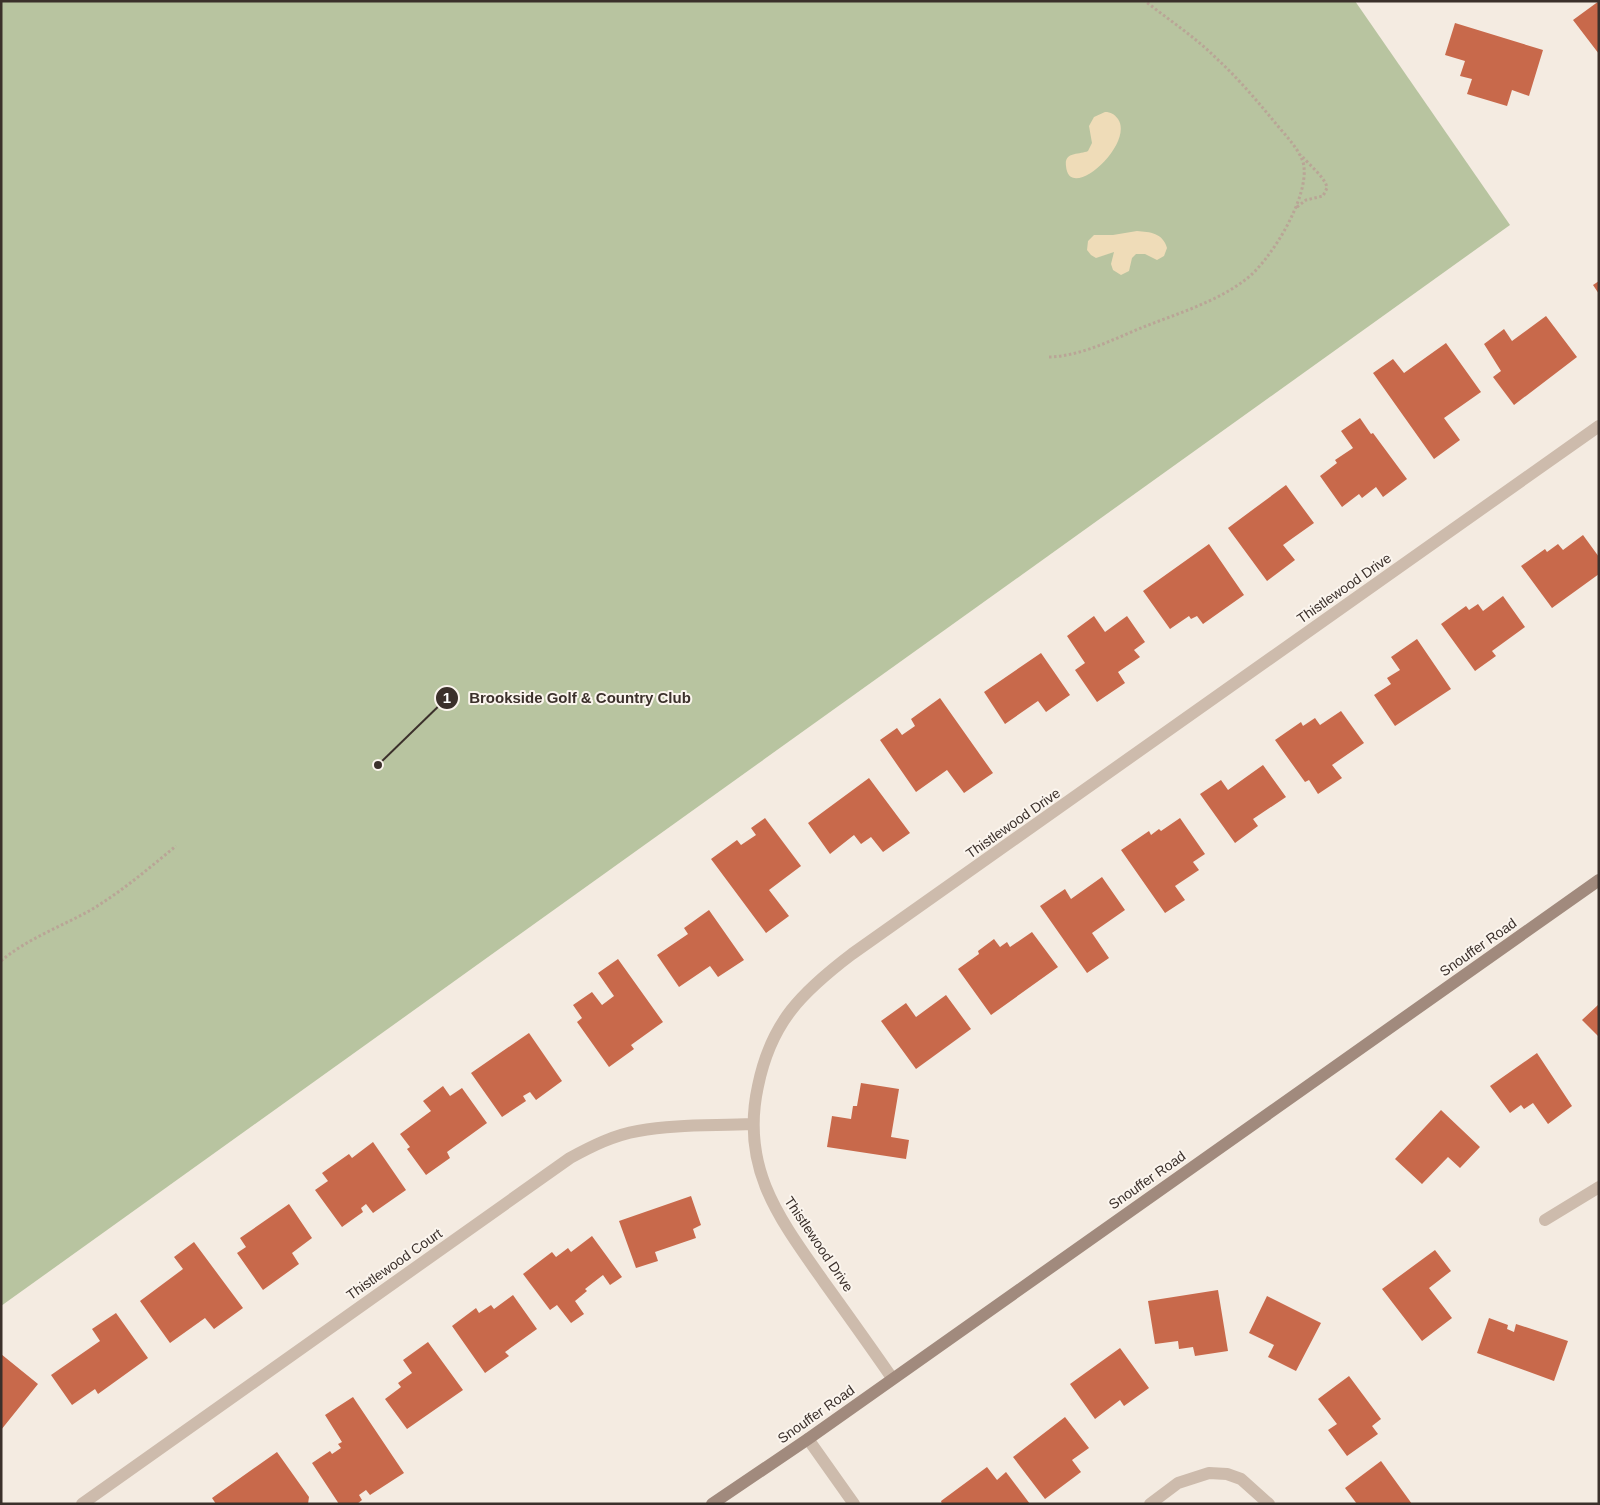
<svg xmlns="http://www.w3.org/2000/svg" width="1600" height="1505" font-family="Arial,sans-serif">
<rect width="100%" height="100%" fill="#f4ebe1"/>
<path fill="#b8c4a0" d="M1,1H1355L1510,225L1,1306Z"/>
<path fill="#efdcb8" d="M1105,112C1111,112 1114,114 1118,119C1135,144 1069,204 1066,166C1064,151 1080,155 1088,151L1092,143L1089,126L1094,117Z
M1137,231C1150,232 1163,233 1167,248L1164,256L1157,260L1145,254H1136L1132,258L1129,271L1121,275L1113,270L1111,264L1114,252L1096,258L1091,255L1087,250L1088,241L1094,235H1113Z"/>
<path fill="#c8694b" d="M1599,1V54L1573,20Z
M1455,23L1543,50L1529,96L1512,90L1507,106L1467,94L1472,79L1460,76L1465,61L1445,55Z
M1599,281V294L1593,285Z
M1546,316L1577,357L1514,405L1493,377L1501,371L1484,344L1504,329L1512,341Z
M1446,343L1481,392L1444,418L1460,440L1434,459L1373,373L1393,359L1404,373Z
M1360,418L1371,434L1373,433L1407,479L1383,497L1376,487L1362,498L1359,494L1342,507L1320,476L1337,463L1335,460L1353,448L1341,431Z
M1286,485L1314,523L1283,545L1295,560L1267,581L1228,528Z
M1583,535L1599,557V574L1552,608L1521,566L1545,549L1547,552L1558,544L1563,550Z
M1209,544L1244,595L1203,624L1197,616L1191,619L1189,616L1170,629L1143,591Z
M1503,596L1525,627L1492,651L1496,656L1475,671L1441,624L1466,606L1469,610L1478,604L1483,611Z
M1094,616L1105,632L1127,616L1145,642L1134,650L1140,657L1118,672L1125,683L1097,702L1075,670L1085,663L1067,636Z
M1417,639L1451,689L1395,726L1374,695L1391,684L1387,678L1400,670L1391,657Z
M1041,653L1070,695L1046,712L1038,701L1005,724L984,692Z
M940,698L993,773L964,793L947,770L916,792L880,740L897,728L902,735L915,726L911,719Z
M1341,711L1364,743L1332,765L1342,778L1318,794L1309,780L1305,782L1275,740L1301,722L1303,726L1315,718L1320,725Z
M1263,765L1286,797L1253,819L1258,826L1235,843L1200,794L1221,780L1228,790Z
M869,778L910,833L883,852L871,837L861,844L854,835L830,854L808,823Z
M765,818L801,866L769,890L789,916L766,933L711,859L737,840L741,845L756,835L751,828Z
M1180,818L1205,854L1193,862L1199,870L1175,886L1185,900L1165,913L1121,850L1149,831L1151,835L1159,829L1161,831Z
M1102,877L1125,910L1092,933L1109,958L1087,973L1040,906L1065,889L1071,899Z
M709,910L744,960L718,977L710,966L679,987L657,955L688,934L684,928Z
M1032,932L1058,967L991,1015L958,969L979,954L978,951L994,939L1000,947L1007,942L1010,947Z
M618,959L663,1022L631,1045L634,1049L609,1067L577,1022L582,1018L573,1005L592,992L602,1005L614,996L598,973Z
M946,995L971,1029L916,1069L881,1021L906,1003L916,1017Z
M1599,1004V1037L1582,1020Z
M529,1033L562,1081L536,1100L530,1092L523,1096L526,1101L502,1117L471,1073Z
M1537,1053L1572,1106L1548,1124L1533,1103L1524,1109L1521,1105L1510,1113L1490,1086Z
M861,1083L899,1089L891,1137L909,1140L906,1159L827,1147L832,1116L851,1119L853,1106H857Z
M443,1086L450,1096L462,1088L487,1123L447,1152L450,1158L426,1175L407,1149L410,1147L400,1134L431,1111L423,1101Z
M1441,1110L1480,1147L1460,1168L1448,1157L1422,1184L1395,1159Z
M373,1142L406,1190L373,1213L366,1204L361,1208L363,1212L342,1227L315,1190L328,1181L322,1173L349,1154L352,1158Z
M691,1196L701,1225L693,1229L696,1238L655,1252L658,1261L636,1268L619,1221Z
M289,1204L312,1238L292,1253L299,1264L263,1290L237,1253L246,1247L240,1238Z
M592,1236L622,1277L610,1285L603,1275L585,1289L587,1291L575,1301L584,1314L571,1323L557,1305L550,1310L523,1274L552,1252L556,1257L568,1248L571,1252Z
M194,1242L243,1308L214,1329L205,1318L170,1343L140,1301L183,1269L174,1257Z
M1435,1250L1451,1271L1429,1288L1452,1318L1422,1341L1382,1289Z
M1218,1290L1228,1351L1195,1356L1193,1347L1179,1349L1178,1341L1155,1344L1148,1301Z
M513,1295L537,1329L505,1352L509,1356L485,1373L452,1326L476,1308L479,1313L491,1305L494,1309Z
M1267,1296L1321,1323L1296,1371L1268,1357L1274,1345L1249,1333Z
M116,1313L148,1358L98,1394L95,1389L72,1405L51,1375L100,1341L92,1329Z
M1489,1318L1508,1325L1507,1329L1514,1332L1516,1324L1568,1341L1554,1381L1477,1353Z
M428,1342L463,1390L407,1429L385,1399L401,1387L398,1383L412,1373L403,1360Z
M1120,1348L1149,1388L1124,1406L1120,1400L1095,1419L1070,1384Z
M1,1354L38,1384L1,1430Z
M1349,1376L1381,1419L1372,1426L1378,1434L1347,1456L1328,1430L1337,1424L1318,1399Z
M353,1397L404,1473L370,1495L366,1490L359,1495L362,1500L357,1504H339L312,1463L330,1451L332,1454L341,1448L338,1444L342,1442L325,1415Z
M1065,1417L1089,1448L1072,1460L1081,1472L1045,1499L1013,1457Z
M277,1452L309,1497L308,1504H216L212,1498Z
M1381,1461L1412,1504H1357L1345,1488Z
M987,1467L997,1480L1006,1472L1030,1504H942L941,1501Z"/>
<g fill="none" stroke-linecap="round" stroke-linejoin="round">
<path stroke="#b9a596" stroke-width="3" stroke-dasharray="2.5 2.5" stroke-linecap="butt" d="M1297,207L1306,200L1323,196L1327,188C1326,178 1309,165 1301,155
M1049,357C1083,356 1115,338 1146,326C1179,313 1216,302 1245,280C1270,262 1312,194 1303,162C1298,148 1287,137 1277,125C1258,102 1238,78 1216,58C1195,37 1169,20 1145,1
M1,961C27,939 60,927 89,911C120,893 148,869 176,846"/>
<path stroke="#cdbbac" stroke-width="12" d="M1545,1220L1599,1187
M892,1378C870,1346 847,1314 824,1282C779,1218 740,1168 758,1086C771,1022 802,992 852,954L1599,426
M808,1439L854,1504
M82,1504L570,1158C592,1146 614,1135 638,1131C675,1124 714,1126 752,1124
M1150,1504L1178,1483L1209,1473L1227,1474L1241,1479L1269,1504"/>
<path stroke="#a18a7d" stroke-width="12" d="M712,1504L808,1439L1599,880"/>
</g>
<g text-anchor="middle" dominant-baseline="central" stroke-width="4" stroke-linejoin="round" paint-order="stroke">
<g font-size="14" fill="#3b302b" stroke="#fbf5ee">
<text transform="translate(1344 588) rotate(-35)">Thistlewood Drive</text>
<text transform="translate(1013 823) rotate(-35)">Thistlewood Drive</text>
<text transform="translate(1478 947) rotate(-35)">Snouffer Road</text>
<text transform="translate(1147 1180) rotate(-35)">Snouffer Road</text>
<text transform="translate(819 1244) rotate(56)">Thistlewood Drive</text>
<text transform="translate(394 1264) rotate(-35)">Thistlewood Court</text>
<text transform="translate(816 1414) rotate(-35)">Snouffer Road</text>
</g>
</g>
<path fill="none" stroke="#3b302b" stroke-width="2" d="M378 765L447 698"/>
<g fill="#3b302b" stroke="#fbf5ee" stroke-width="2">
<circle cx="378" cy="765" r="5"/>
<circle cx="447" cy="698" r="12"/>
</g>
<g font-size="15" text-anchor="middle" font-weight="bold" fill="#fff">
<text x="447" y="703">1</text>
</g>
<g font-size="15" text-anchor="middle" font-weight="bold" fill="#3b302b" stroke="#fbf5ee" stroke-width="4" stroke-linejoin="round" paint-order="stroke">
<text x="580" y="703">Brookside Golf &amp; Country Club</text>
</g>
<rect width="1600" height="1505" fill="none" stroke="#3b302b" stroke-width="5"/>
</svg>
